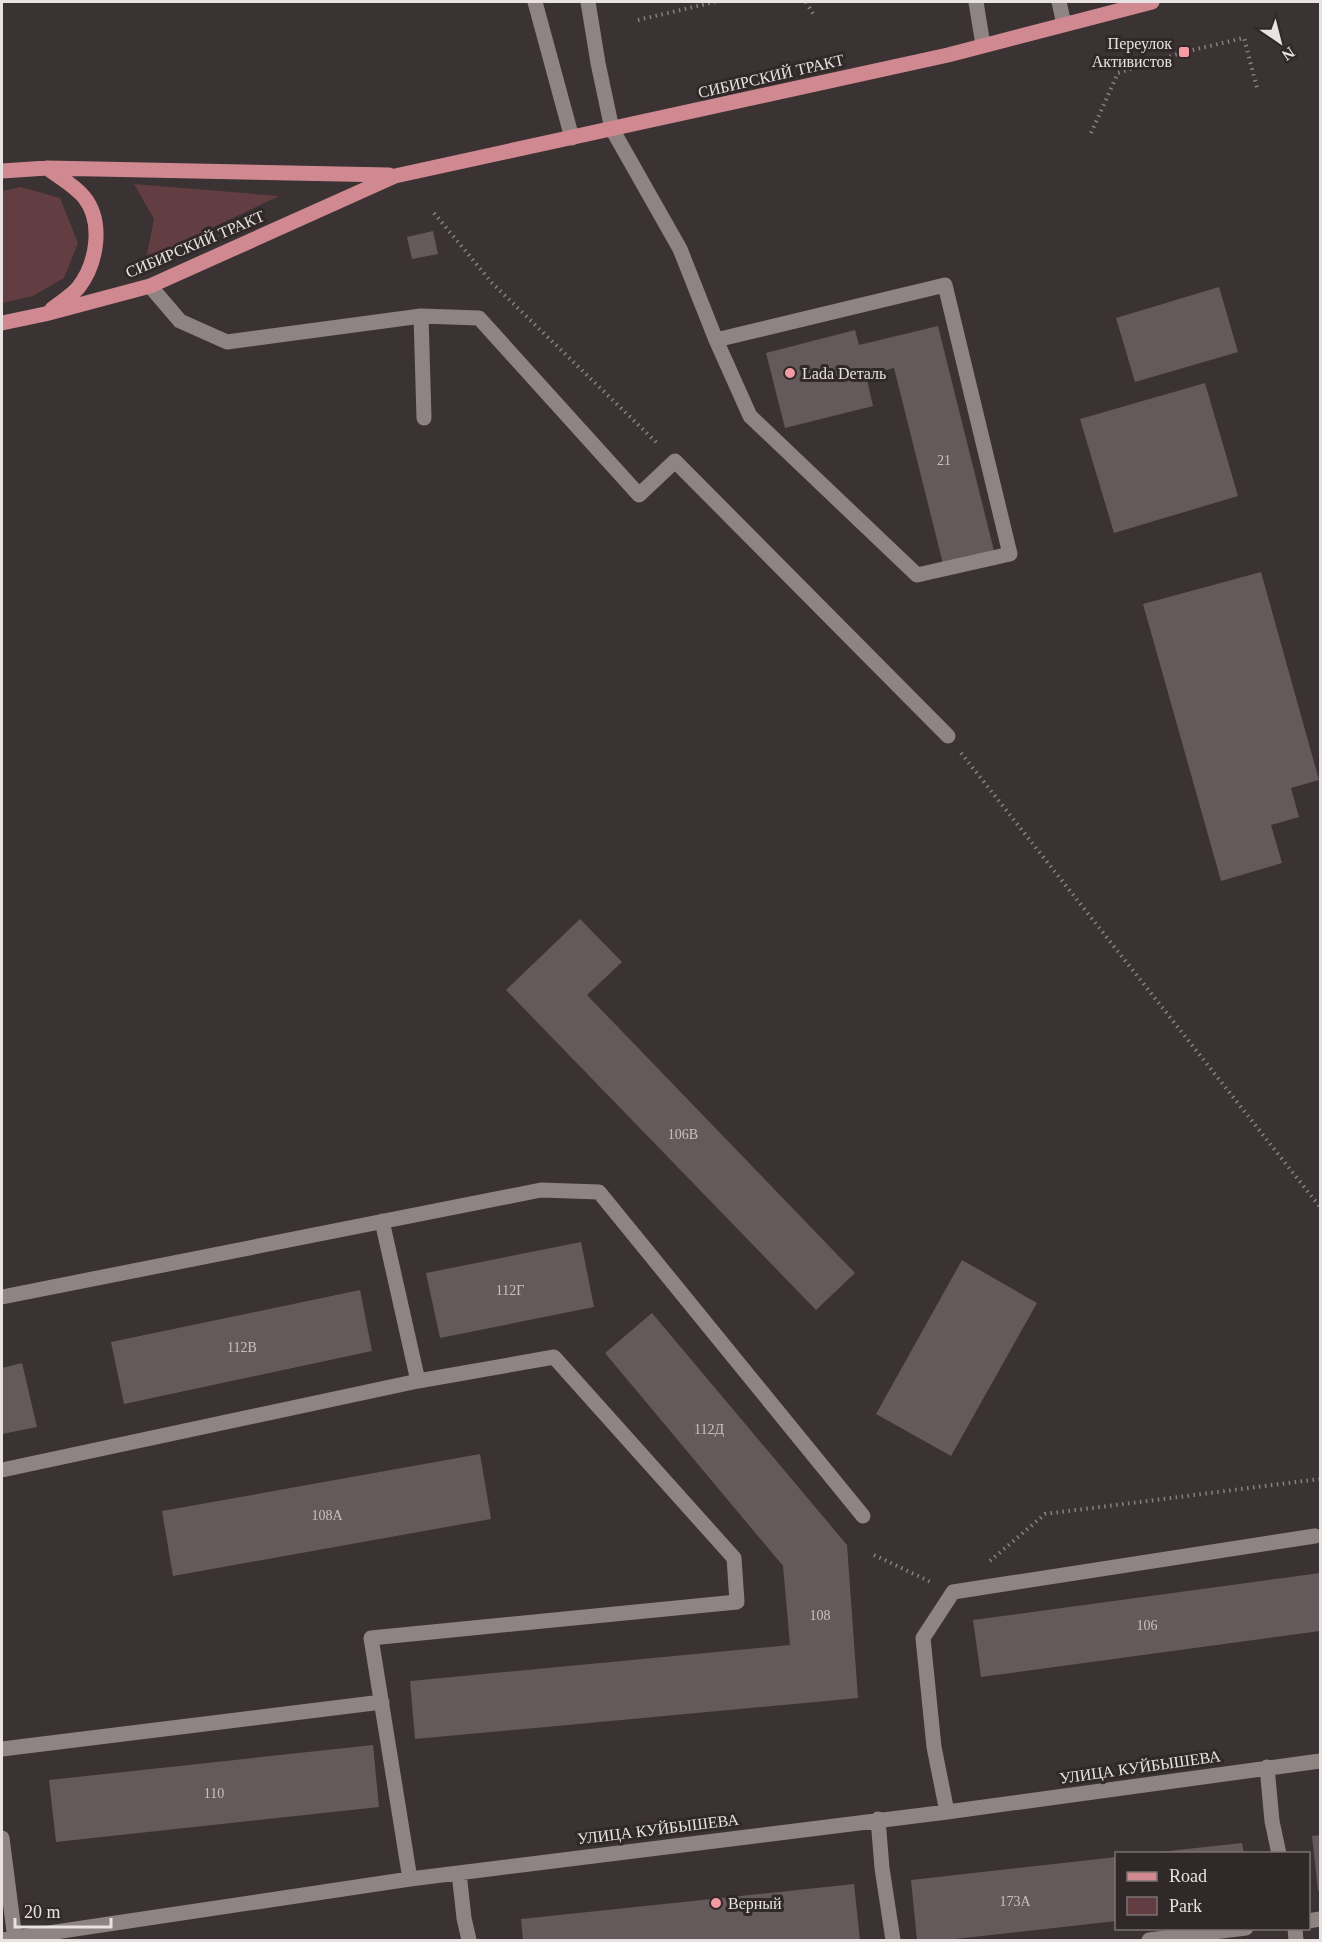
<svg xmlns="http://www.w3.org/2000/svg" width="1322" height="1942" font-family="Georgia,serif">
<rect width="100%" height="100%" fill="#3b3233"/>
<path fill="#623d41" d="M134,184L279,196L146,259L154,219Z
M21,187L60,198L78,243L64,278L33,296L2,303V191Z"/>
<path fill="#645a5b" d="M433,231L438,254L412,259L407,237Z
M1219,287L1238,352L1135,382L1116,318Z
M938,326L994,551L943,564L894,368L866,375L873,406L785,428L766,353L855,330L859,345Z
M1205,383L1238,496L1114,533L1080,419Z
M1261,572L1319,780L1291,788L1299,817L1271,825L1282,863L1221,881L1143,604Z
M580,919L622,962L587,995L855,1273L816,1310L506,990Z
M581,1242L594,1307L440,1338L426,1273Z
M962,1260L1037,1303L951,1456L876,1414Z
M360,1290L372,1351L124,1404L111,1342Z
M652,1313L847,1545L858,1698L415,1739L410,1681L790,1645L783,1566L605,1353Z
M22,1363L37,1427L2,1434V1368Z
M480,1454L491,1519L173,1576L162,1511Z
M1320,1573V1631L981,1677L973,1620Z
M373,1745L379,1807L56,1842L49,1780Z
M1320,1835V1891H1318L1312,1836Z
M1242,1843L1244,1854H1159V1852Z
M1116,1857V1921L946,1940H917L911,1880Z
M854,1884L860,1940H523L521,1919Z"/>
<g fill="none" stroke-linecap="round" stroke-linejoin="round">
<path stroke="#888181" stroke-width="4" stroke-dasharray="1.5 4.5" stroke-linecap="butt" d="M806,2L815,17
M638,20L715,2
M1091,133L1118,73L1184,52L1244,38L1257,88
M434,213L492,283L659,445
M961,753L1320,1207
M874,1555L933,1583
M990,1561L1045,1514L1320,1479"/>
<path stroke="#8f8484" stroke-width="15" d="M535,2L572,138
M588,2L598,63L612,129L680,249L716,340L750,416L917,575L1010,554L945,285L716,340
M976,2L983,45
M1059,2L1064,24
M150,286L180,321L227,342L421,316L424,418
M421,316L479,318L639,495L675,461L948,736
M382,1221L418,1381
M2,1297L541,1190L599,1192L863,1516
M2,1470L418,1381L554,1357L734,1558L737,1602L371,1638L410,1879
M2,1749L382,1702
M1267,1767L1272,1821L1279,1854
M947,1812L934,1747L923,1638L953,1592L1315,1536
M878,1819L882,1868L893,1940
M2,1838L15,1939
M459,1873L464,1918L469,1940
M1308,1921L1320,1919
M1295,1928L1296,1940
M2,1940L410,1879L947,1812L1320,1761
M1149,1940L1246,1928"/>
<path stroke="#d18991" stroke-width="15" d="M47,168C59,177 74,185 84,197C104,222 97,264 78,288C71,296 61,302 52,309
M2,171L47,168L389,175
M2,323L45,314L150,286L395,176L948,55L1152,2"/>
</g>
<g fill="#f49aa2" stroke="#312829" stroke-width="2">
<rect x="1178" y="46" width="12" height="12" rx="3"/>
<circle cx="790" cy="373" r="6"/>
<circle cx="716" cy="1903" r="6"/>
</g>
<g text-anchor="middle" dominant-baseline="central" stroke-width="6" stroke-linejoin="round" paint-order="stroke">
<g font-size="14" fill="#c7c0c0">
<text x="944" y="460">21</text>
<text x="683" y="1134">106В</text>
<text x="510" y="1290">112Г</text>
<text x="242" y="1347">112В</text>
<text x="709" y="1429">112Д</text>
<text x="327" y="1515">108А</text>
<text x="820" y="1615">108</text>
<text x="1147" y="1625">106</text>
<text x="214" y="1793">110</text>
<text x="1015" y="1901">173А</text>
</g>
<g font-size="16" fill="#e8e2e2" stroke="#312829" text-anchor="start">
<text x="1172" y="43" text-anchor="end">Переулок<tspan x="1172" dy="18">Активистов</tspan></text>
<text x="802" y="373">Lada Dеталь</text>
<text x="728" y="1903">Верный</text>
</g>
<g font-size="16" fill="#e8e2e2" stroke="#312829">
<text transform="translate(771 76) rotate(-13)">СИБИРСКИЙ ТРАКТ</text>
<text transform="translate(195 244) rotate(-23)">СИБИРСКИЙ ТРАКТ</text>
<text transform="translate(1140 1767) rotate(-8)">УЛИЦА КУЙБЫШЕВА</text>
<text transform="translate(658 1829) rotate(-7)">УЛИЦА КУЙБЫШЕВА</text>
</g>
</g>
<rect width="1322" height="1942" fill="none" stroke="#e8e2e2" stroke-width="6"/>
<rect x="1115" y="1852" width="195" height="78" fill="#312829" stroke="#7a7273" stroke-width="1.5"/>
<rect x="1127" y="1872" width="30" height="9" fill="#d18991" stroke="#7a7273" stroke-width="1.5"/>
<text x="1169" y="1882" font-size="18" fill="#e8e2e2">Road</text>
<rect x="1127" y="1897" width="30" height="18" fill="#623d41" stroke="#7a7273" stroke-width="1.5"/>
<text x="1169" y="1912" font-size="18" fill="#e8e2e2">Park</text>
<g transform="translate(1280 42) rotate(145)" stroke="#312829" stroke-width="4.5" paint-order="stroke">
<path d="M0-4.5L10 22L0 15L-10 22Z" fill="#e8e2e2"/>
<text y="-9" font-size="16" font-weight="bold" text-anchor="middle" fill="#e8e2e2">N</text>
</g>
<path d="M15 1918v9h96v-9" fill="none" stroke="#e8e2e2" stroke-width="3"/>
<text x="24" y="1918" font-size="18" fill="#e8e2e2" stroke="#312829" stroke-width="4.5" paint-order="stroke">20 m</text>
</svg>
